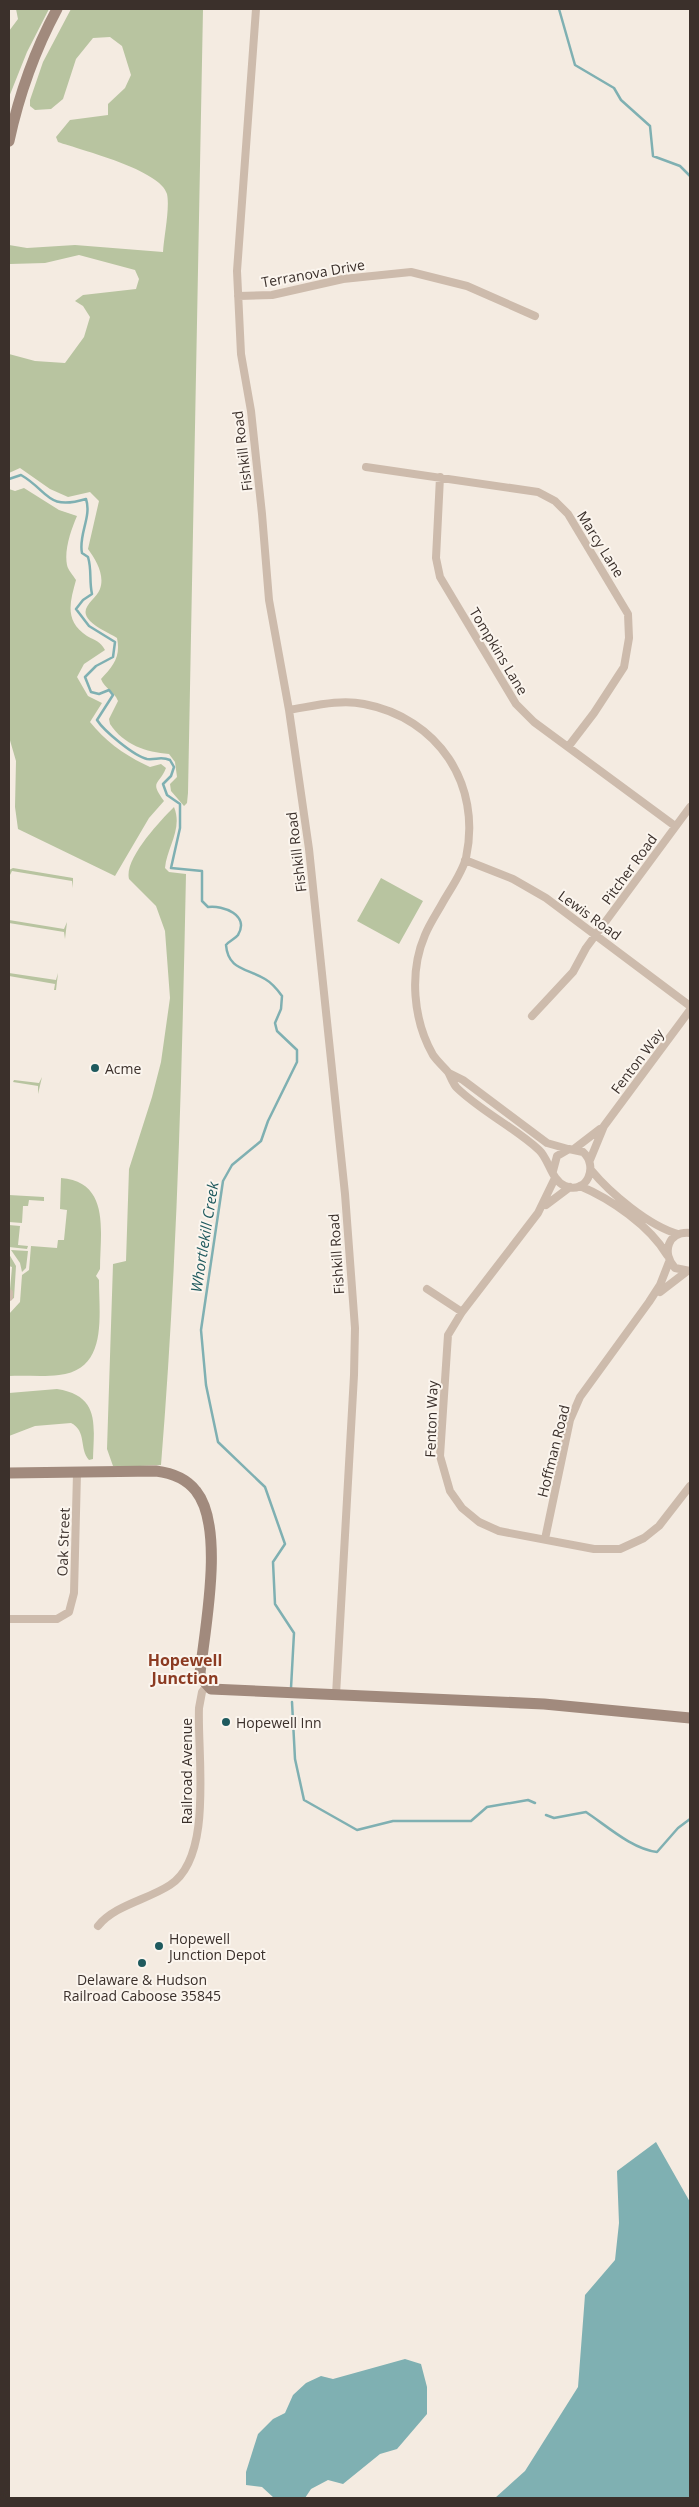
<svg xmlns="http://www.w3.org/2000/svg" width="699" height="2507" font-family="'Open Sans',sans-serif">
<rect width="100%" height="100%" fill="#f4ebe1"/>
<path fill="#b8c4a0" d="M16,9H49L27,52L9,97V31L18,19Z
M71,9H203L188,793L187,803L184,806L171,791L170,784L177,777L175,762L169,754C146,752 124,745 110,724L109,719L118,701C114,691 105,689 101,679C113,666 121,657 117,638C109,633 97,628 90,621C77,608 96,600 100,589C105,575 96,560 88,549L99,501L90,492L68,497L50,489L20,468L9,473V354L35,361L65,363L84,337L90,317L83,306L75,301L83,295L136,289L139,279L135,270L79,255L45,263L10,264L9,245L27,248L75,245L163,252C164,236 170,208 167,194C161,170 81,150 58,142L56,137L70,120L108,115V104L125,88L131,75L122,46L110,37L93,38L76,59L63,99L51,109L35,110L30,106V100L43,62Z
M24,488L59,510L77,516C71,530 64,550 67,565C68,570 73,575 76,580C70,602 64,621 87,636C96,641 100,641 105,650L84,664L77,677L88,696L102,703L90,722C106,742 126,756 150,767L161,764L166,768C159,786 149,780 164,801L149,818L115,876L18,829L15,807L16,761L9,737V489L15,491Z
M174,807C183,829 167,847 165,868L169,872L186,874C182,1072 177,1268 161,1465L119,1467L113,1466L107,1449L113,1264L126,1261L129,1169L152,1097L161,1062L170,998L165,931L156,906L129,879C124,859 160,821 174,807Z
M13,868L73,878V888L72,881L12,871L9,877V870Z
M381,878L423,901L399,944L357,921Z
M9,920L64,929L67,922L65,939L64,932L9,923Z
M9,973L56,980L58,973L56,990H54L55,984L9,976Z
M42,1077L38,1094V1086L13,1082L14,1080L39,1083Z
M61,1178C111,1182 100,1233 100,1269L96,1276L99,1280C99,1317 108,1370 59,1375C43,1377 25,1375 9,1376V1314L20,1302L22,1275L29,1270L31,1246L57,1248L58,1240H64L67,1210L60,1209Z
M9,1195L44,1197V1201L29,1200L28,1206H23L22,1223L9,1222Z
M9,1225L20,1226L18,1245L28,1246L27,1249L9,1247Z
M11,1250L28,1251L26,1268L22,1272L20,1263Z
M9,1254L16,1266L14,1298L9,1301L12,1267L9,1266Z
M57,1389C100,1396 94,1424 93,1459L89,1460C79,1449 87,1431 71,1423L35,1426L9,1436V1393Z"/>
<path fill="#7fb0b2" d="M656,2142L690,2202V2498H495L525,2471L578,2387L585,2295L615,2260L619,2223L617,2171Z
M405,2359L421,2364L427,2387V2414L397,2449L380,2454L343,2484L328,2480L311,2489L305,2498H274L262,2487L246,2485V2472L258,2434L273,2419L285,2413L293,2395L306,2383L321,2376L333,2379Z"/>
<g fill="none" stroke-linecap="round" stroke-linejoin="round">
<path stroke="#7fb0b2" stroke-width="2.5" d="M559,9L575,65L614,88L621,100L650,126L653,156L680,166L690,176
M9,479L21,475C49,491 46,511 86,499C92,517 78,535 82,553L88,557C92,570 89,581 92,594L83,600L76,609L89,626L115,642L113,657L96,666L85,677L91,692L99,694L109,690L113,695L97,720C104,731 134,756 147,759C156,760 161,756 170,760L174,767L171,776L163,784L167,795L180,804V828L171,868L202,871V901L208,907C223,905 250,915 238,935C235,939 229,941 226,945C228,970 247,968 265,979C272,983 277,989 282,996L281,1009L275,1023L277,1031L297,1050V1062L268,1121L261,1141L232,1165L223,1181L201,1330L206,1385L218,1442L265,1487L285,1544L273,1562L275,1604L294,1633L291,1688
M292,1702L295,1759L304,1800L357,1830L393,1821H471L487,1807L528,1800L535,1803
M546,1815L554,1818L586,1812C607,1826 632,1849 657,1852L678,1828L690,1819"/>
<path stroke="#cdbbac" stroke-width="8" d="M256,9L237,271L241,354L251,411L262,514L269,600L289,710L309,849L345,1194L355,1328L354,1375L336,1695
M238,296L272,295L343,279L411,272L467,286L535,316
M366,467L538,492L555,501L568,514L628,614L629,638L624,667L594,713L568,747
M440,477L436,558L440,577L516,704L534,722L675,826
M289,710C314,706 340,699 364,704C438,718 482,784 466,858C462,873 451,888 443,902C437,913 430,923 425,935C409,972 413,1020 433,1055C437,1061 443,1066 448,1072C451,1077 453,1084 457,1088C482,1112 514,1127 539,1150C549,1159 551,1180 565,1186C587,1195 599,1166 583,1152L569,1149L557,1156L553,1171
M465,860L513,879L546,898L690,1006
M532,1016L573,972L586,948L690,807
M449,1073L463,1080L547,1143L568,1149
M574,1149L600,1129
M590,1160L604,1126L690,1010
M591,1170C610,1193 649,1226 678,1234
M555,1178L538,1213L462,1312L448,1335L440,1456L450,1491L462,1508L479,1522L499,1531L594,1549H620L644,1538L659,1526L690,1486
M580,1186C611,1199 650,1226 667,1255
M546,1205L570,1187
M690,1233C668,1231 661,1253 675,1268L690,1271
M427,1289L462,1312
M660,1292L686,1272
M9,1293V1297
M545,1539L570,1420L580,1397L649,1302L660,1285L669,1262
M9,1619H57L69,1612L74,1593L77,1473
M98,1926C115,1905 147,1900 170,1885C214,1857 197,1754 199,1708L202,1692L207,1685"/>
<path stroke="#a18a7d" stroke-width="11" d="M9,141C19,95 35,50 57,9
M9,1473L156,1471C172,1473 186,1478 196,1491C225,1527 205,1628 200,1673L202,1679L211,1689L544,1704L690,1718"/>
</g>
<g fill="#1f5a5e" stroke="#fbf5ee" stroke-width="2">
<circle cx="95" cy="1068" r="5"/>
<circle cx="226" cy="1722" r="5"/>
<circle cx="159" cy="1946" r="5"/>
<circle cx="142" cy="1963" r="5"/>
</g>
<g text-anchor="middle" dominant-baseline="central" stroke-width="4" stroke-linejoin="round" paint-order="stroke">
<g font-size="14" fill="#3b302b" stroke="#fbf5ee">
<text transform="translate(313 273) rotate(-10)">Terranova Drive</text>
<text transform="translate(242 451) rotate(-97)">Fishkill Road</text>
<text transform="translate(601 544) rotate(58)">Marcy Lane</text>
<text transform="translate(499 651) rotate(59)">Tompkins Lane</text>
<text transform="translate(296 852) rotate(-97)">Fishkill Road</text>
<text transform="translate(629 869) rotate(-54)">Pitcher Road</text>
<text transform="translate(590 915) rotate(36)">Lewis Road</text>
<text transform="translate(637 1061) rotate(-53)">Fenton Way</text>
<text transform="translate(336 1254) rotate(-94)">Fishkill Road</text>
<text transform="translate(431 1419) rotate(-88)">Fenton Way</text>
<text transform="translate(553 1451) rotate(-76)">Hoffman Road</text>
<text transform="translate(63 1542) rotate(-88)">Oak Street</text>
<text transform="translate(186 1771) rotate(-90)">Railroad Avenue</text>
</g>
<g font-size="14" fill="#3b302b" stroke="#fbf5ee" text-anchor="start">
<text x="105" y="1068">Acme</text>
<text x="236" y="1722">Hopewell Inn</text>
<text x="169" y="1938">Hopewell<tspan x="169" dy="16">Junction Depot</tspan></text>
<text x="142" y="1979" text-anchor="middle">Delaware &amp; Hudson<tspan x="142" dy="16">Railroad Caboose 35845</tspan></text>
</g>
<g font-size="15" font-style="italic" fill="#1f5a5e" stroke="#fbf5ee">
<text transform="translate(204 1237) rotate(-81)">Whortlekill Creek</text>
</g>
<g font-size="16" font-weight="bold" fill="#8c3b22" stroke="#fbf5ee">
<text x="185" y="1660">Hopewell<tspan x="185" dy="18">Junction</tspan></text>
</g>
</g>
<rect width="699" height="2507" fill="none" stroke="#3b302b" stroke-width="20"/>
</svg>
